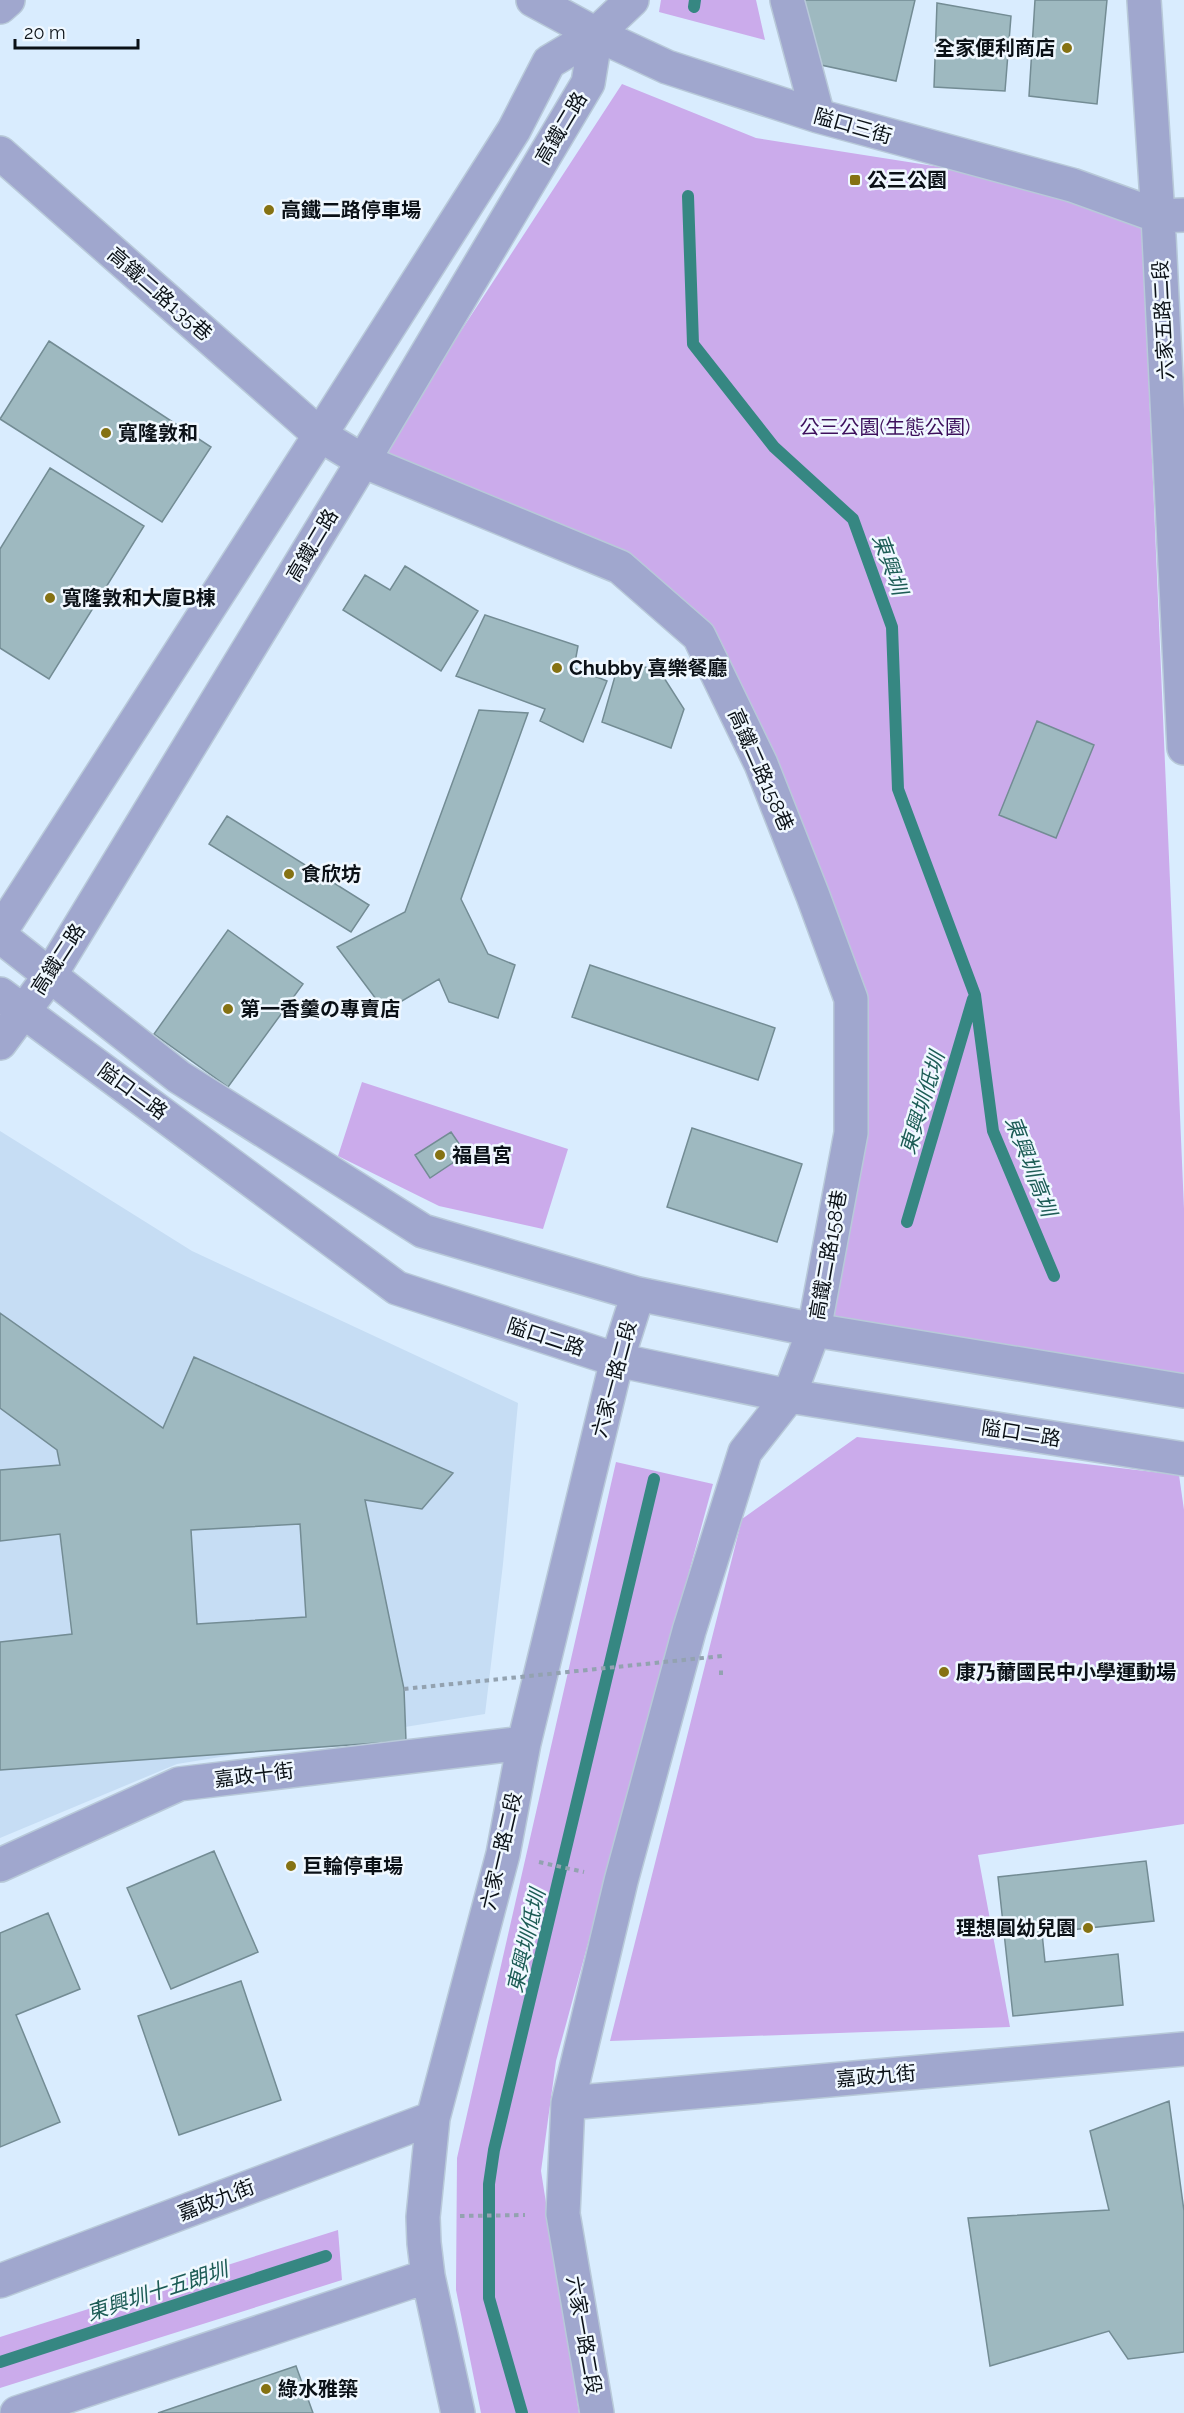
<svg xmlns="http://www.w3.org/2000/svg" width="1184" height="2413" font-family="Raleway,'Noto Sans TC','Noto Sans JP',sans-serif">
<rect width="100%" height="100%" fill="#d9ecfe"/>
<path fill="#c6ddf4" d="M0,1131L192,1251L518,1403L503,1564L485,1714L177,1764L0,1838Z"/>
<path fill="#cbabeb" d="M661,0H756L765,40L659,12Z
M622,84L756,138L972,172L1142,225L1184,1209V1377L827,1315L866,998L708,624L380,455Z
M362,1082L568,1149L543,1229L439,1206L338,1156Z
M857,1437L1179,1475L1184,1510V1824L978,1855L1010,2027L610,2041L742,1519Z
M616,1462L713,1484L556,2061L541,2171L579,2413H481L456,2290L457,2158Z
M338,2230L342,2280L0,2388V2337Z"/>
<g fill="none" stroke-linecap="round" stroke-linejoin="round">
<path stroke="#368782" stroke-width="12" d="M694,7L695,0
M688,196L693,344L774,447L853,519L892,627L898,789L975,995L993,1131L1054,1276
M907,1222L973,999
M0,2362L326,2256
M522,2413L489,2298V2184L494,2150L654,1479"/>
</g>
<path fill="#9eb9c0" stroke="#738c94" stroke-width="1.5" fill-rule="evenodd" d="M802,0H915L896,81L821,65Z
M1035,0H1107L1097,104L1029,96Z
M937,3L1011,16L1005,91L934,87Z
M49,341L211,447L162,522L0,419Z
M50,468L144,526L49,679L0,648V549Z
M405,566L478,611L441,671L343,610L365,575L390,590Z
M485,615L578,646L574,668L607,681L583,742L540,721L545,709L456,676Z
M619,662L659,670L684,709L671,748L602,722Z
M479,710L528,713L461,899L488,954L515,965L498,1018L449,1002L439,979L385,1011L337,947L405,912Z
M1037,721L1094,745L1056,838L999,815Z
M227,816L369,905L351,932L209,844Z
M228,930L303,984L228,1087L154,1034Z
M590,965L775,1028L758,1080L572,1017Z
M692,1128L802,1164L777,1242L667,1207Z
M451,1132L466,1154L430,1178L415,1155Z
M0,1313L163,1428L194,1357L453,1473L422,1509L365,1500L404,1689L406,1741L0,1770V1642L72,1634L60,1534L0,1541V1470L60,1465L57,1450L0,1408ZM300,1524L306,1617L197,1624L191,1530Z
M214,1851L258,1952L171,1989L127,1888Z
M1146,1861L1154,1921L1042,1933L1045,1962L1118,1954L1123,2005L1013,2016L998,1877Z
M48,1913L80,1989L16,2015L60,2122L0,2147V1933Z
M241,1981L281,2100L179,2135L138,2016Z
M1169,2101L1184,2211V2352L1128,2359L1109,2331L990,2366L968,2218L1109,2210L1090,2131Z
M296,2366L313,2413H158Z"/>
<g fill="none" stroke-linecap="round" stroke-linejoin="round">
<defs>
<path id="minor" d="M533,0L596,34L667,67L818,116L1072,185L1158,216L1184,215
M787,0L818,116
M1144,0L1158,216L1184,748
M0,7L8,0
M0,153L320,435L363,461L620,567L699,636L761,764L813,896L851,999V1133L814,1330L789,1396L745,1452L689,1631L621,1881L568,2103L563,2214L597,2413
M0,932L320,435L514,130L549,62L596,34L632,0
M0,936L179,1077L423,1231L638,1294L814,1330L1184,1391
M0,994L397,1288L617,1360L789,1396L1184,1459
M0,1043L49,977L363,461L588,83L596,34
M0,1865L179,1784L524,1743
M568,2103L1184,2049
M0,2281L433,2118
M17,2413L428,2276
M458,2413L428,2276L424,2243L423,2217L433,2118L503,1854L524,1743L617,1360L638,1294"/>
</defs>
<use href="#minor" stroke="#b8c9d9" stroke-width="36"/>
<path stroke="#93a2b0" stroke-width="4" stroke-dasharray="4.5 4.5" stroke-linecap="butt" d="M721,1675V1666
M539,1862L584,1872
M460,2216L525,2215"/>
<use href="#minor" stroke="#a0a7ce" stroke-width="33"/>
<path stroke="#93a2b0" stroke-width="4" stroke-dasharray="4.5 4.5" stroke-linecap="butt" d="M404,1689L722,1656"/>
</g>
<g fill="#857213" stroke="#f0f8ff" stroke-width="2">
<circle cx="1067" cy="48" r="6"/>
<rect x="849" y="174" width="12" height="12" rx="3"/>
<circle cx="269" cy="210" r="6"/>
<circle cx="106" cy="433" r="6"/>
<circle cx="50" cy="598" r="6"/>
<circle cx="557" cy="668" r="6"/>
<circle cx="289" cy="874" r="6"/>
<circle cx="228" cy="1009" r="6"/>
<circle cx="440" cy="1155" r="6"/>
<circle cx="944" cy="1672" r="6"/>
<circle cx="291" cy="1866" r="6"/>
<circle cx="1088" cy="1928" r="6"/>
<circle cx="266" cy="2389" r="6"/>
</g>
<g text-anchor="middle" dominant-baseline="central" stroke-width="5" stroke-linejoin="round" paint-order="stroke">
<g font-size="20" font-weight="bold" fill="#0b1117" stroke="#f0f8ff" text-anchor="start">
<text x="1055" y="48" text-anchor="end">全家便利商店</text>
<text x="867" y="180">公三公園</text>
<text x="281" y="210">高鐵二路停車場</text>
<text x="118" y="433">寬隆敦和</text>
<text x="62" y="598">寬隆敦和大廈B棟</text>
<text x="569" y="668">Chubby 喜樂餐廳</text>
<text x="301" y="874">食欣坊</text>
<text x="240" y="1009">第一香羹の專賣店</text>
<text x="452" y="1155">福昌宮</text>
<text x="956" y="1672">康乃薾國民中小學運動場</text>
<text x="303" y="1866">巨輪停車場</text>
<text x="1076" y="1928" text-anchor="end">理想圓幼兒園</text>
<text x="278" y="2389">綠水雅築</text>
</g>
<g font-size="20" fill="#0b1117" stroke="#f0f8ff">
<text transform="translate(853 126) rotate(16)">隘口三街</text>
<text transform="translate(561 128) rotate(-59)">高鐵二路</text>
<text transform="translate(160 294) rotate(41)">高鐵二路135巷</text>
<text transform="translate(1163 320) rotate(-93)">六家五路二段</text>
<text transform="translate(312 545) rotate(-59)">高鐵二路</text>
<text transform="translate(761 770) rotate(66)">高鐵二路158巷</text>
<text transform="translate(58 959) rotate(-57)">高鐵二路</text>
<text transform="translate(133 1091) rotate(36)">隘口二路</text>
<text transform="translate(828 1255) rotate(-80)">高鐵二路158巷</text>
<text transform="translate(546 1337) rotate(18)">隘口二路</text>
<text transform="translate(614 1379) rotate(-75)">六家一路二段</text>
<text transform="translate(1021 1433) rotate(9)">隘口二路</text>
<text transform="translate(254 1775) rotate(-7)">嘉政十街</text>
<text transform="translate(501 1851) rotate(-77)">六家一路二段</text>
<text transform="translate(876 2076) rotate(-5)">嘉政九街</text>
<text transform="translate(216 2200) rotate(-21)">嘉政九街</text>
<text transform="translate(584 2335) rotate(80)">六家一路二段</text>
</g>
<g font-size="20" fill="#3d105c" stroke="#f0f8ff">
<text x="885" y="427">公三公園(生態公園)</text>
</g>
<g font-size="21" font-style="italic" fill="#1d5c56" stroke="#f0f8ff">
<text transform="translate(890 564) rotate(70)">東興圳</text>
<text transform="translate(922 1103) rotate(-73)">東興圳低圳</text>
<text transform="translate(1031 1166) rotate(69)">東興圳高圳</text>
<text transform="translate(526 1941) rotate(-77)">東興圳低圳</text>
<text transform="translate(157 2291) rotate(-18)">東興圳十五朗圳</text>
</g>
</g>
<path d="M15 39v9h123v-9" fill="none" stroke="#0b1117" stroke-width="3"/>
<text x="24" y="39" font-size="18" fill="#0b1117" stroke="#f0f8ff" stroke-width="4.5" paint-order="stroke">20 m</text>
</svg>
